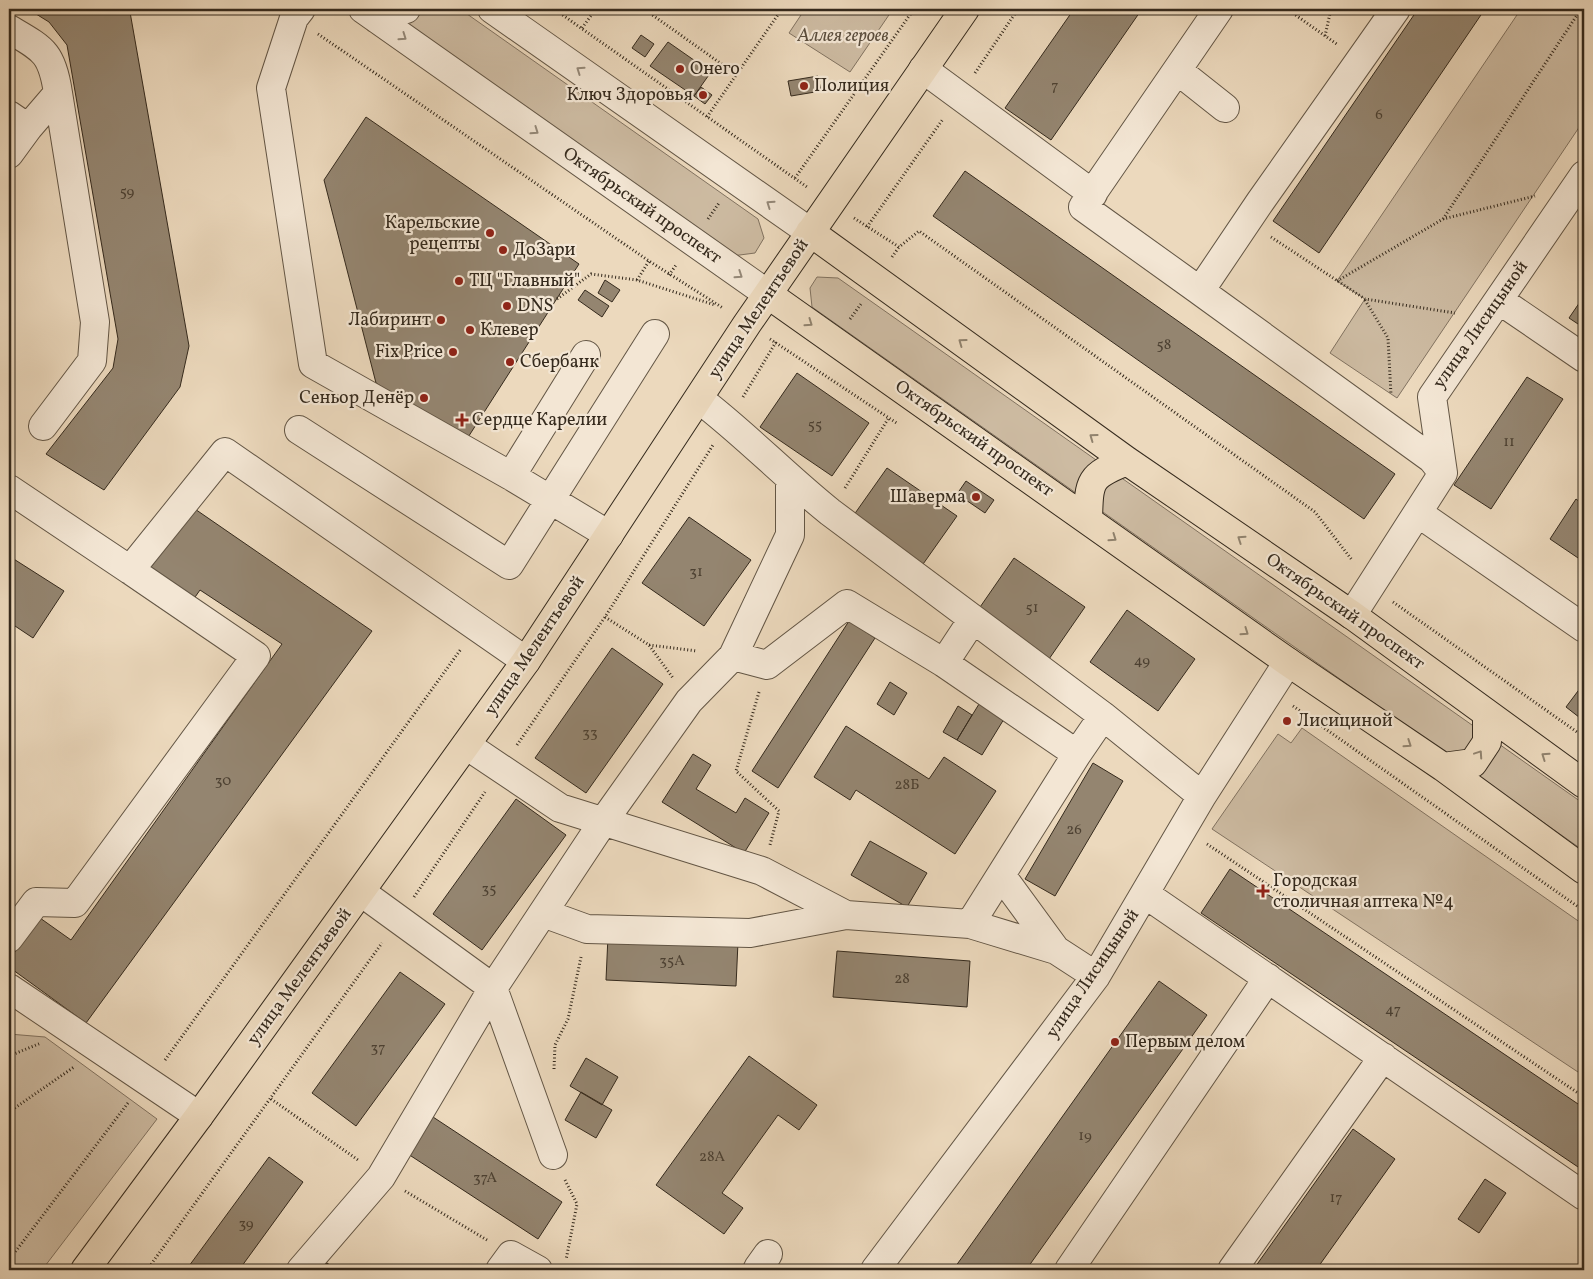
<svg xmlns="http://www.w3.org/2000/svg" width="1593" height="1279" font-family="Vollkorn,serif">
<rect width="100%" height="100%" fill="#ecd9bd"/>
<filter id="stains"><feTurbulence type="fractalNoise" baseFrequency=".004" numOctaves="4"/><feColorMatrix values="0 0 0 0 .2 0 0 0 0 .09 0 0 0 0 .02 0 0 0 .5 -.17"/></filter>
<radialGradient id="worn" r=".72"><stop offset=".6" stop-color="#630" stop-opacity="0"/><stop offset="1" stop-color="#630" stop-opacity=".3"/></radialGradient>
<path fill="#cdbba2" stroke="#817260" d="M382,9H460L758,219L764,238L755,253L732,256Z
M805,9H893L850,72L789,33Z
M1521,9H1584V120L1397,398L1330,353L1365,299L1337,281Z
M817,277L838,278L1584,804V851L812,307L810,288Z
M1302,728L1584,925V1076L1212,829L1278,734L1291,743Z
M9,1034L45,1037L157,1119L42,1270H9Z"/>
<path fill="#948570" stroke="#352a1d" d="M28,9H127L130,12L189,346L180,387L104,490L46,454L113,368L118,339L67,45L49,22Z
M1074,9H1142L1051,140L1005,108Z
M1418,9H1485L1319,253L1273,221Z
M641,35L654,44L645,57L632,48Z
M668,42L711,72L694,96L650,66Z
M818,76L821,91L791,96L788,81Z
M701,87L712,95L705,104L694,96Z
M366,117L579,264L465,442L376,383L324,180Z
M965,171L1395,474L1364,519L933,216Z
M605,280L620,290L612,302L598,293Z
M585,290L609,306L602,317L578,300Z
M1584,296V328L1569,318Z
M797,373L869,423L832,476L760,427Z
M1527,377L1563,399L1491,509L1454,485Z
M887,468L957,516L921,567L851,519Z
M966,481L994,500L985,513L957,494Z
M1576,499L1584,505V562L1550,539Z
M192,507L372,631L86,1023L9,967V960L40,918L71,940L282,644L200,590L193,600L149,570Z
M689,517L751,560L704,626L642,583Z
M9,556L64,591L33,638L9,622Z
M1014,558L1085,607L1049,659L978,610Z
M1127,610L1195,659L1158,711L1090,662Z
M849,621L875,638L778,788L752,771Z
M612,648L663,684L586,793L535,758Z
M890,682L907,693L894,715L877,704Z
M1584,683V721L1566,707Z
M979,704L1004,719L982,755L957,740Z
M958,706L972,715L957,740L943,732Z
M846,726L929,779L944,757L996,791L955,854L856,790L850,800L814,777Z
M693,754L711,765L696,789L736,813L745,798L769,813L744,853L662,802Z
M1093,763L1123,781L1055,896L1025,879Z
M516,799L566,835L482,950L433,914Z
M870,841L927,873L907,907L851,875Z
M1230,869L1584,1108V1171L1201,913Z
M608,936L738,942L736,986L606,980Z
M837,951L970,961L967,1007L833,997Z
M400,972L445,1004L356,1126L312,1093Z
M1159,981L1207,1015L1026,1270H953Z
M749,1056L817,1105L799,1130L778,1115L722,1193L743,1208L724,1234L656,1185Z
M586,1058L618,1077L602,1105L570,1086Z
M581,1092L612,1110L596,1138L565,1120Z
M433,1117L562,1202L538,1239L408,1154Z
M1353,1129L1395,1159L1316,1270H1253Z
M269,1157L303,1182L239,1270H195L189,1266Z
M1485,1179L1506,1193L1479,1233L1458,1219Z
M327,1263L337,1270H321Z"/>
<g fill="none" stroke-linecap="round" stroke-linejoin="round">
<defs>
<path id="minor" d="M301,9L294,18L271,88L313,364L511,476L609,535
M363,9L769,295
M492,9L810,232
M1396,9L1260,202L1200,291L1432,459L1443,473
M377,19L406,9
M9,29C43,49 52,52 58,93L28,128
M923,69L1093,194
M1177,70L1225,108
M9,115L28,128L9,154
M1200,291L1083,207L1219,9
M1499,300L1584,358
M699,399C745,434 785,476 830,512L1103,716L1202,796
M43,426L92,361L95,322L58,93
M299,430L509,565L655,334
M511,476L586,355
M9,489L130,570
M1418,513L1584,628
M1352,615L1443,473L1432,397L1584,175
M733,656L767,665L847,604L944,663L973,619
M944,663L1077,754L1103,716
M466,745L560,808L762,871L846,915L970,924L1077,754
M1001,875L1056,950
M1145,894L1584,1196
M543,913L587,929L750,933L846,915
M970,924L1056,950L1096,976
M9,938L36,902L75,903L256,656L130,570L225,452L526,661
M9,988L199,1116
M553,1155L493,988L603,822L689,701L733,656L790,535V479
M301,1270L381,1177L493,988L361,892
M500,1270L511,1255L538,1270
M761,1270L758,1268L768,1254
M875,1270L1096,976L1202,796L1288,662
M1069,1270L1268,978
M1232,1270L1383,1057"/>
<path id="major" d="M810,232L1127,461L1352,615L1584,784
M769,295L1288,662L1443,767L1584,870
M1088,520C1089,480 1089,476 1127,461
M1443,767L1473,763L1487,742V715
M85,1270L199,1116L526,661L747,324L965,9"/>
</defs>
<use href="#minor" stroke="#635645" stroke-width="30"/>
<use href="#major" stroke="#352a1d" stroke-width="30"/>
<path stroke="#352a1d" stroke-width="3" stroke-dasharray="1 2.5" stroke-linecap="butt" d="M554,9L807,187
M644,9L737,75
M1287,9L1338,45
M582,28L596,9
M318,34L649,261L723,308
M1325,36L1331,9
M975,73L1018,9
M707,117L782,9
M795,178L914,9
M854,218L899,247L919,231L1315,512L1352,560
M708,219L719,203
M1443,219L1581,9
M867,227L943,119
M1271,237L1365,299L1455,313
M892,257L899,247
M669,275L676,265
M637,280L649,261
M1337,281L1443,219L1535,196
M557,299L591,274L637,280L715,305
M1365,300L1388,338L1391,395
M850,319L861,304
M770,339L898,424
M743,397L776,342
M845,488L888,419
M1393,602L1584,737
M605,617L649,645L673,678
M649,645L697,651
M759,692L736,771L779,811L770,845
M1293,706L1584,911
M517,745L605,617L713,445
M1207,844L1584,1097
M414,897L485,792
M9,1056L41,1043
M165,1060L461,649
M554,1069L555,1045L568,1019L581,957
M271,1099L358,1160
M9,1112L74,1067
M565,1180L577,1204L566,1260
M405,1191L487,1240
M9,1260L128,1103
M147,1270L382,943"/>
<use href="#minor" stroke="#f3e6d4" stroke-width="28"/>
<use href="#major" stroke="#ecd9bd" stroke-width="28"/>
</g>
<defs><path id="oneway-chevron" d="M-2-3.5L2.5 0L-2 3.5" fill="none" stroke-width="1.6" stroke-linecap="round" stroke-linejoin="round" transform="scale(1.25)"/></defs>
<g stroke="#948878">
<use href="#oneway-chevron" transform="translate(403 37) rotate(35)"/>
<use href="#oneway-chevron" transform="translate(580 70) rotate(-145)"/>
<use href="#oneway-chevron" transform="translate(535 131) rotate(35)"/>
<use href="#oneway-chevron" transform="translate(770 204) rotate(-145)"/>
<use href="#oneway-chevron" transform="translate(739 275) rotate(34)"/>
</g>
<g stroke="#90826d">
<use href="#oneway-chevron" transform="translate(809 323) rotate(35)"/>
<use href="#oneway-chevron" transform="translate(962 342) rotate(-144)"/>
<use href="#oneway-chevron" transform="translate(1093 437) rotate(-144)"/>
<use href="#oneway-chevron" transform="translate(1113 538) rotate(35)"/>
<use href="#oneway-chevron" transform="translate(1241 539) rotate(-146)"/>
<use href="#oneway-chevron" transform="translate(1245 632) rotate(35)"/>
<use href="#oneway-chevron" transform="translate(1408 744) rotate(34)"/>
<use href="#oneway-chevron" transform="translate(1479 754) rotate(-56)"/>
<use href="#oneway-chevron" transform="translate(1545 756) rotate(-145)"/>
</g>
<g fill="#8f2418" stroke="#f3e6d4" stroke-width="2">
<circle cx="680" cy="69" r="5"/>
<circle cx="804" cy="86" r="5"/>
<circle cx="703" cy="95" r="5"/>
<circle cx="490" cy="233" r="5"/>
<circle cx="503" cy="250" r="5"/>
<circle cx="459" cy="281" r="5"/>
<circle cx="507" cy="306" r="5"/>
<circle cx="441" cy="320" r="5"/>
<circle cx="470" cy="330" r="5"/>
<circle cx="453" cy="352" r="5"/>
<circle cx="510" cy="362" r="5"/>
<circle cx="424" cy="398" r="5"/>
<path d="M459.5 412.5h5v5h5v5h-5v5h-5v-5h-5v-5h5z"/>
<circle cx="976" cy="497" r="5"/>
<circle cx="1287" cy="721" r="5"/>
<path d="M1260.5 883.5h5v5h5v5h-5v5h-5v-5h-5v-5h5z"/>
<circle cx="1115" cy="1042" r="5"/>
</g>
<g text-anchor="middle" dominant-baseline="central" stroke-width="4.5" stroke-linejoin="round" paint-order="stroke">
<g font-size="15" fill="#4d4132">
<text x="1055" y="86">7</text>
<text x="1379" y="115">6</text>
<text x="127" y="192">59</text>
<text x="1164" y="345">58</text>
<text x="815" y="425">55</text>
<text x="1509" y="442">11</text>
<text x="696" y="572">31</text>
<text x="1032" y="608">51</text>
<text x="1142" y="661">49</text>
<text x="590" y="733">33</text>
<text x="223" y="781">30</text>
<text x="907" y="785">28Б</text>
<text x="1074" y="830">26</text>
<text x="489" y="889">35</text>
<text x="672" y="961">35А</text>
<text x="902" y="979">28</text>
<text x="1393" y="1010">47</text>
<text x="378" y="1048">37</text>
<text x="1085" y="1136">19</text>
<text x="712" y="1157">28А</text>
<text x="485" y="1178">37А</text>
<text x="1336" y="1198">17</text>
<text x="246" y="1224">39</text>
</g>
<g font-size="18" font-style="italic" fill="#5b4e3e" stroke="#f3e6d4">
<text x="843" y="36">Аллея героев</text>
</g>
<g font-size="18" fill="#352a1d" stroke="#f3e6d4" text-anchor="start">
<text x="690" y="69">Онего</text>
<text x="814" y="86">Полиция</text>
<text x="693" y="95" text-anchor="end">Ключ Здоровья</text>
<text x="480" y="223" text-anchor="end">Карельские<tspan x="480" dy="21">рецепты</tspan></text>
<text x="513" y="250">ДоЗари</text>
<text x="469" y="281">ТЦ "Главный"</text>
<text x="517" y="306">DNS</text>
<text x="431" y="320" text-anchor="end">Лабиринт</text>
<text x="480" y="330">Клевер</text>
<text x="443" y="352" text-anchor="end">Fix Price</text>
<text x="520" y="362">Сбербанк</text>
<text x="414" y="398" text-anchor="end">Сеньор Денёр</text>
<text x="472" y="420">Сердце Карелии</text>
<text x="966" y="497" text-anchor="end">Шаверма</text>
<text x="1297" y="721">Лисициной</text>
<text x="1273" y="881">Городская<tspan x="1273" dy="21">столичная аптека №4</tspan></text>
<text x="1125" y="1042">Первым делом</text>
</g>
<g font-size="18" fill="#352a1d" stroke="#f3e6d4">
<text transform="translate(642 206) rotate(35)">Октябрьский проспект</text>
<text transform="translate(759 309) rotate(-56)">улица Мелентьевой</text>
<text transform="translate(1481 325) rotate(-55)">улица Лисицыной</text>
<text transform="translate(974 439) rotate(35)">Октябрьский проспект</text>
<text transform="translate(1345 612) rotate(35)">Октябрьский проспект</text>
<text transform="translate(535 646) rotate(-56)">улица Мелентьевой</text>
<text transform="translate(1093 974) rotate(-56)">улица Лисицыной</text>
<text transform="translate(300 977) rotate(-54)">улица Мелентьевой</text>
</g>
</g>
<rect width="1593" height="1279" fill="none" stroke="#ecd9bd" stroke-width="30"/>
<rect x="10" y="10" width="1573" height="1259" fill="none" stroke="#352a1d" stroke-width="2.5"/>
<rect x="15" y="15" width="1563" height="1249" fill="none" stroke="#352a1d"/>
<rect width="100%" height="100%" filter="url(#stains)"/>
<rect width="100%" height="100%" fill="url(#worn)"/>
</svg>
